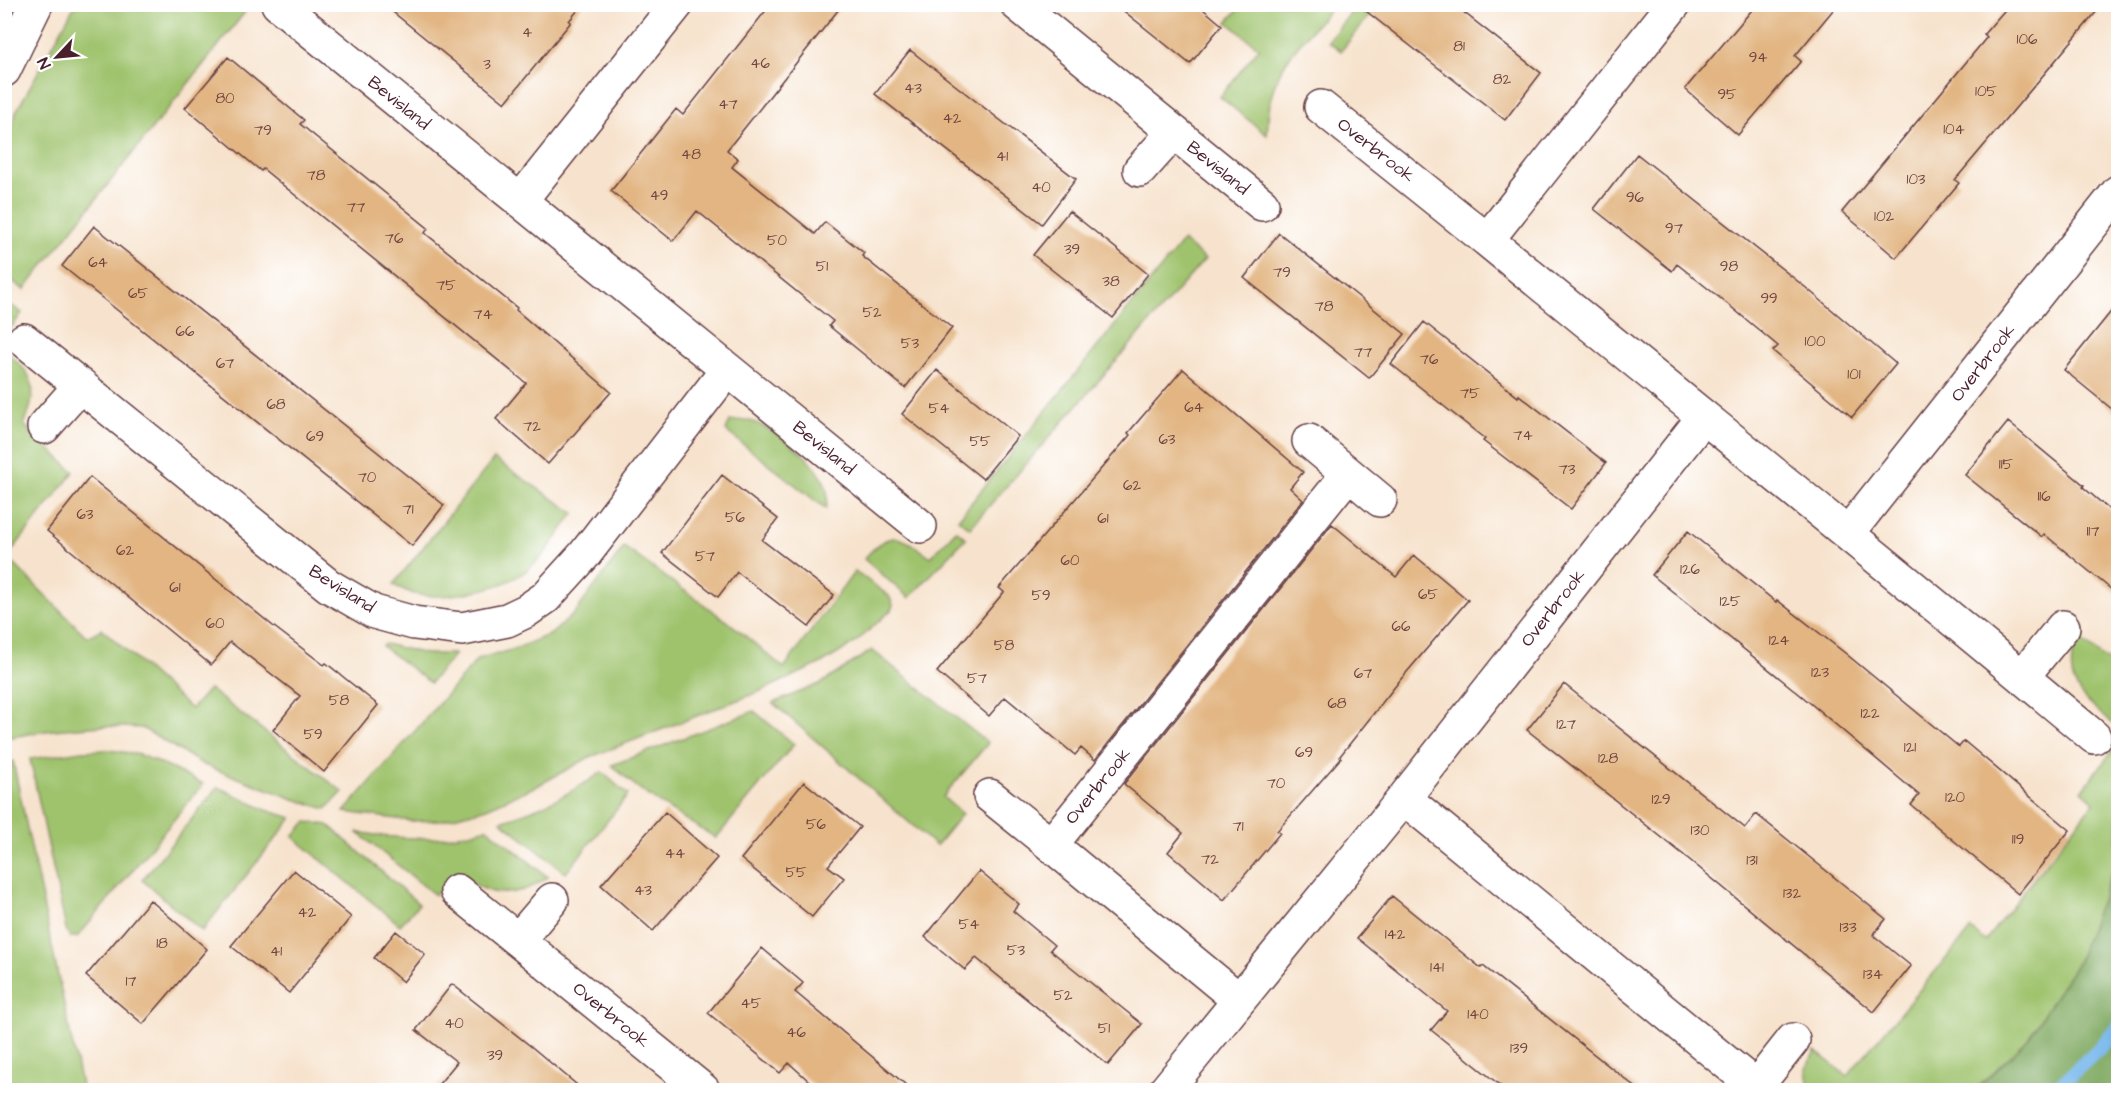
<svg xmlns="http://www.w3.org/2000/svg" width="2123" height="1095" font-family="'Architects Daughter',sans-serif">
<rect width="100%" height="100%" fill="#fff"/>
<filter id="ink" filterUnits="userSpaceOnUse"><feTurbulence type="fractalNoise" baseFrequency=".0167" numOctaves="2"/><feDisplacementMap in="SourceGraphic" scale="12" xChannelSelector="R" yChannelSelector="G"/><feConvolveMatrix kernelMatrix="1 2 1 2 8 2 1 2 1" color-interpolation-filters="sRGB"/></filter>
<filter id="wash" filterUnits="userSpaceOnUse"><feTurbulence type="fractalNoise" baseFrequency=".008" numOctaves="4" result="noise"/><feDisplacementMap in="SourceGraphic" scale="24" xChannelSelector="R" yChannelSelector="G"/><feGaussianBlur stdDeviation="1.35" result="paint"/><feColorMatrix in="noise" values="0 0 0 0 0 0 0 0 0 0 0 0 0 0 0 0 0 1.4 0 .05"/><feComposite in="paint" operator="in"/></filter>
<g filter="url(#wash)">
<rect width="100%" height="100%" fill="#f7e3cd"/>
<path fill="#9fc36d" stroke="#74714c" stroke-width="1.5" d="M1243,4L1334,5C1313,29 1286,54 1275,84C1269,100 1268,118 1267,135L1220,97L1259,48L1227,22Z
M237,5L245,12L24,290L5,275V157L16,112L75,5Z
M1357,5H1378L1341,51L1328,41Z
M1183,241L1205,259L970,528L958,519Z
M5,301L22,313L5,336Z
M4,351C36,374 39,389 24,425L74,472L7,557L87,637L102,629L191,709L209,689L343,792L326,809L291,798L204,765L142,728L103,726L52,730L5,738Z
M747,420C775,428 819,460 827,490C828,496 827,503 826,509L726,431L730,421Z
M494,459L574,513C559,533 544,559 523,573C498,590 449,599 419,595C411,594 401,588 393,585Z
M956,530L966,538L909,598L864,559C892,527 900,536 931,557Z
M624,547L731,624L784,668L855,571L889,596L893,605L891,610L855,643L826,661L761,691L588,758L537,786L484,809L442,820L412,821L344,812L478,659L515,649L551,634L575,613Z
M2078,638L2109,662L2118,650V728C2086,701 2058,685 2078,638Z
M385,644L426,654H455L430,683L382,646Z
M872,650L988,743L943,797L962,814L936,846L773,703L822,683Z
M754,711L794,744L716,838C680,816 642,795 612,765Z
M2118,743V856L2077,963L2027,1040L1975,1090H1809L1806,1069L1815,1051L1847,1076L1971,929L1985,941L2094,802L2082,791Z
M108,750L137,754L160,763L203,784L86,927L77,937H70L66,929L30,759L82,751Z
M13,761L82,1090H6L4,763Z
M602,772L628,795L566,873L501,821C538,810 570,794 602,772Z
M218,787L266,810L292,818L202,931L142,880Z
M306,822L328,825L419,904L400,925L293,837Z
M487,828L548,877C515,900 487,899 458,871L435,895L357,832C400,840 446,842 487,828Z"/>
<path fill="#7fa960" stroke="#646446" stroke-width="1.5" d="M2118,856V1090H1975L2027,1040L2077,963Z"/>
<g fill="none" stroke-linecap="round" stroke-linejoin="round">
<path stroke="#7ab9ee" stroke-width="14" d="M2055,1090L2107,1041L2118,1026"/>
</g>
<g id="blocks">
<path fill="#e2b582" d="M383,4H583L569,21L571,22L505,103Z
M771,4H843L727,150L738,159L732,167L815,234L825,222L864,253L862,256L952,328L905,388L829,326L833,321L697,211L673,241L611,191L676,109L683,115Z
M1115,4H1197L1222,25L1190,64Z
M1357,4H1453L1541,73L1505,120Z
M1757,4H1838L1795,56L1801,61L1738,135L1685,89Z
M2010,4H2103L1955,180L1959,183L1896,258L1842,212L1987,37L1984,34Z
M910,50L1076,179L1042,224L875,94Z
M228,57L304,120L300,124L428,228L425,233L517,308L516,310L611,392L548,464L496,419L526,383L263,169L261,171L185,108Z
M1637,154L1805,287L1896,364L1852,417L1773,351L1778,346L1730,306L1677,264L1672,271L1594,209Z
M1069,211L1148,274L1113,318L1033,255Z
M94,226L444,505L412,546L62,266Z
M1279,233L1405,334L1369,378L1244,278Z
M2118,303V414L2064,370Z
M1424,322L1518,397L1519,395L1606,463L1571,509L1483,441L1485,439L1391,364Z
M1183,369L1303,472L1290,488L1303,500L1095,760L1081,748L1075,755L1005,697L989,716L937,672L1004,592L999,588L1130,435L1128,433Z
M937,370L1018,436L983,479L902,414Z
M2008,422L2084,485L2083,487L2118,517V595L2044,534L2042,537L1965,475Z
M722,475L778,519L762,540L834,595L809,627L737,572L718,597L662,553Z
M90,477L273,626L324,665L326,663L378,705L324,772L273,730L300,696L230,642L211,665L47,531Z
M1332,524L1396,577L1414,555L1468,600L1401,679L1340,756L1341,758L1277,831L1280,833L1224,900L1168,852L1183,833L1124,784Z
M1688,531L1776,602L1777,600L1845,653L1959,747L1964,741L2070,830L2018,894L1911,805L1919,795L1803,697L1652,575Z
M1564,684L1745,828L1756,814L1886,919L1873,935L1911,966L1874,1012L1680,852L1527,730Z
M804,782L860,827L828,866L844,878L812,917L741,859Z
M665,812L717,858L653,931L601,885Z
M294,870L351,917L289,993L231,946Z
M979,871L1019,904L1013,911L1054,945L1050,950L1142,1024L1108,1065L976,958L965,970L925,937Z
M1392,896L1481,968L1483,966L1639,1090H1506L1431,1030L1447,1011L1357,938Z
M150,900L207,949L143,1024L86,976Z
M396,931L425,954L403,982L374,958Z
M762,948L803,983L795,992L912,1090H819L789,1063L780,1073L708,1013Z
M452,984L533,1048L583,1090H434L457,1062L416,1030Z"/>
</g>
</g>
<g filter="url(#ink)">
<use href="#blocks" fill-opacity="0" stroke="#643c43" stroke-width="1.5"/>
<g fill="none" stroke-linecap="round" stroke-linejoin="round">
<defs>
<path id="street" d="M278,4L920,526
M1017,4L1262,204
M1674,4L1487,240C1689,406 1894,569 2094,737
M4,70L36,4
M1321,107L1487,240
M1140,170L1174,132
M520,201L677,4
M24,340L329,586L374,612L414,623L462,629L507,620L526,611L545,598L585,554L727,370
M44,427L81,385
M1309,441L1380,500
M1848,533L2118,192
M2022,677L2063,627
M990,796L1051,845
M1404,798L1760,1090
M457,891L703,1090
M518,940L552,900
M1239,1000L1051,845L1348,474
M1756,1087L1793,1040
M1166,1090L1404,798L1703,418"/>
</defs>
<use href="#street" stroke="#643c43" stroke-width="36"/>
<use href="#street" stroke="#fff" stroke-width="33"/>
</g>
</g>
<g text-anchor="middle" dominant-baseline="central" stroke-width="4.5" stroke-linejoin="round" paint-order="stroke">
<g font-size="15" fill="#704441">
<text x="527" y="32">4</text>
<text x="2027" y="39">106</text>
<text x="1459" y="46">81</text>
<text x="1758" y="57">94</text>
<text x="760" y="63">46</text>
<text x="487" y="64">3</text>
<text x="1502" y="79">82</text>
<text x="913" y="88">43</text>
<text x="1986" y="91">105</text>
<text x="1727" y="94">95</text>
<text x="225" y="98">80</text>
<text x="728" y="104">47</text>
<text x="952" y="118">42</text>
<text x="1954" y="129">104</text>
<text x="263" y="130">79</text>
<text x="691" y="154">48</text>
<text x="1002" y="156">41</text>
<text x="316" y="175">78</text>
<text x="1916" y="179">103</text>
<text x="1041" y="187">40</text>
<text x="659" y="195">49</text>
<text x="1635" y="197">96</text>
<text x="356" y="207">77</text>
<text x="1884" y="216">102</text>
<text x="1674" y="228">97</text>
<text x="394" y="238">76</text>
<text x="777" y="240">50</text>
<text x="1072" y="249">39</text>
<text x="98" y="262">64</text>
<text x="822" y="266">51</text>
<text x="1729" y="266">98</text>
<text x="1282" y="272">79</text>
<text x="1111" y="281">38</text>
<text x="446" y="285">75</text>
<text x="138" y="293">65</text>
<text x="1769" y="298">99</text>
<text x="1324" y="306">78</text>
<text x="872" y="312">52</text>
<text x="483" y="314">74</text>
<text x="185" y="331">66</text>
<text x="1815" y="341">100</text>
<text x="910" y="343">53</text>
<text x="1363" y="352">77</text>
<text x="1429" y="359">76</text>
<text x="225" y="363">67</text>
<text x="1854" y="374">101</text>
<text x="1470" y="393">75</text>
<text x="276" y="404">68</text>
<text x="1194" y="407">64</text>
<text x="939" y="408">54</text>
<text x="532" y="426">72</text>
<text x="1523" y="435">74</text>
<text x="315" y="436">69</text>
<text x="1167" y="439">63</text>
<text x="980" y="441">55</text>
<text x="2006" y="464">115</text>
<text x="1567" y="469">73</text>
<text x="367" y="477">70</text>
<text x="1132" y="485">62</text>
<text x="2044" y="496">116</text>
<text x="408" y="509">71</text>
<text x="85" y="514">63</text>
<text x="735" y="517">56</text>
<text x="1103" y="518">61</text>
<text x="2093" y="531">117</text>
<text x="125" y="550">62</text>
<text x="705" y="556">57</text>
<text x="1070" y="560">60</text>
<text x="1690" y="569">126</text>
<text x="175" y="587">61</text>
<text x="1428" y="594">65</text>
<text x="1041" y="595">59</text>
<text x="1730" y="601">125</text>
<text x="215" y="623">60</text>
<text x="1401" y="626">66</text>
<text x="1779" y="640">124</text>
<text x="1004" y="645">58</text>
<text x="1820" y="672">123</text>
<text x="1363" y="673">67</text>
<text x="977" y="678">57</text>
<text x="339" y="700">58</text>
<text x="1337" y="703">68</text>
<text x="1870" y="713">122</text>
<text x="1566" y="724">127</text>
<text x="313" y="734">59</text>
<text x="1910" y="747">121</text>
<text x="1304" y="752">69</text>
<text x="1608" y="758">128</text>
<text x="1276" y="783">70</text>
<text x="1955" y="797">120</text>
<text x="1661" y="799">129</text>
<text x="816" y="824">56</text>
<text x="1238" y="826">71</text>
<text x="1700" y="830">130</text>
<text x="2018" y="839">119</text>
<text x="675" y="853">44</text>
<text x="1210" y="859">72</text>
<text x="1752" y="860">131</text>
<text x="796" y="872">55</text>
<text x="643" y="890">43</text>
<text x="1792" y="893">132</text>
<text x="307" y="912">42</text>
<text x="969" y="924">54</text>
<text x="1848" y="927">133</text>
<text x="1395" y="934">142</text>
<text x="162" y="943">18</text>
<text x="1016" y="950">53</text>
<text x="276" y="951">41</text>
<text x="1437" y="967">141</text>
<text x="1873" y="974">134</text>
<text x="131" y="981">17</text>
<text x="1063" y="995">52</text>
<text x="751" y="1003">45</text>
<text x="1478" y="1014">140</text>
<text x="454" y="1023">40</text>
<text x="1104" y="1028">51</text>
<text x="796" y="1032">46</text>
<text x="1519" y="1048">139</text>
<text x="495" y="1055">39</text>
</g>
<g font-size="18" fill="#4a1f2b" stroke="#fff">
<text transform="translate(399 103) rotate(39)">Bevisland</text>
<text transform="translate(1376 150) rotate(38)">Overbrook</text>
<text transform="translate(1218 168) rotate(39)">Bevisland</text>
<text transform="translate(1983 363) rotate(-52)">Overbrook</text>
<text transform="translate(824 448) rotate(39)">Bevisland</text>
<text transform="translate(342 589) rotate(32)">Bevisland</text>
<text transform="translate(1553 608) rotate(-52)">Overbrook</text>
<text transform="translate(1098 786) rotate(-51)">Overbrook</text>
<text transform="translate(611 1015) rotate(39)">Overbrook</text>
</g>
</g>
<rect width="2123" height="1095" fill="none" stroke="#fff" stroke-width="24"/>
<g transform="translate(57 57) rotate(244)" stroke="#ffffff" stroke-width="4.5" paint-order="stroke">
<path d="M0-4.5L10 22L0 15L-10 22Z" fill="#4a1f2b"/>
<text y="-9" font-size="16" font-weight="bold" text-anchor="middle" fill="#4a1f2b">N</text>
</g>
</svg>
